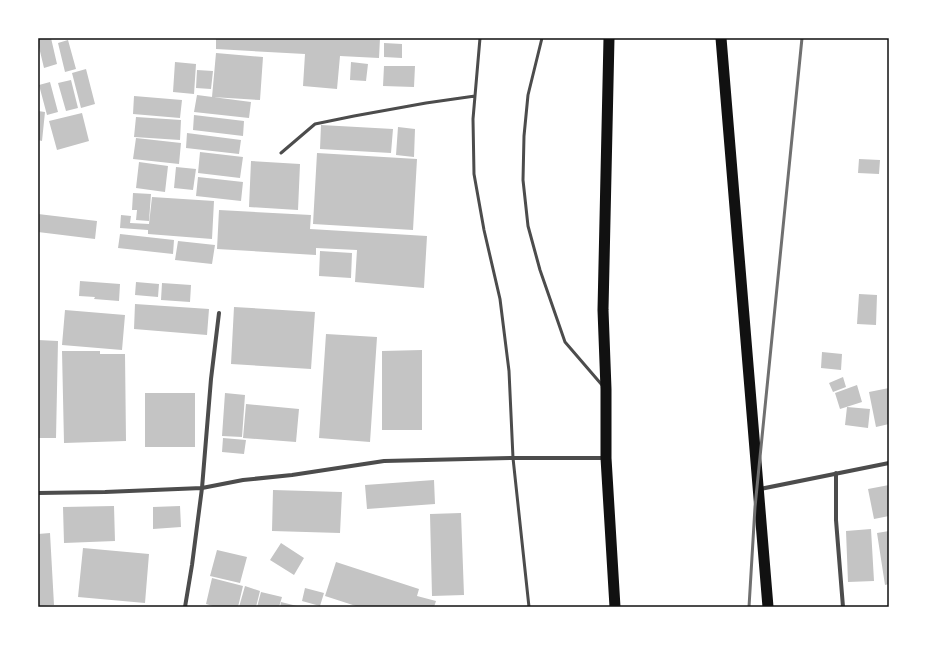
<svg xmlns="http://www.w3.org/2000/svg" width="927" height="645" font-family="Signika,sans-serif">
<rect width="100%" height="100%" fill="#fff"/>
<path fill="#c4c4c4" d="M38,38H51L57,64L44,68L38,43Z
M216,38H380L379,58L340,56L337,89L303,86L305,54L216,49Z
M68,40L76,69L65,72L58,43Z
M384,43L402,44V58L384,57Z
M216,53L263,57L260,100L212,97Z
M175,62L196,64L194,94L173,92Z
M351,62L368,64L366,81L350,80Z
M384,66H415L414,87L383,86Z
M86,69L95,104L81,108L72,73Z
M197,70L213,71L211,89L196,88Z
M71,80L78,108L66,111L58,83Z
M50,82L58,112L47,115L39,85Z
M197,95L251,102L249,118L194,112Z
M134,96L182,100L180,118L133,114Z
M38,111L45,112L42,141L38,140Z
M82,113L89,141L57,150L49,121Z
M194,115L244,121L243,136L193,130Z
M136,117L181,120L180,140L134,137Z
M321,125L393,129L391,153L320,149Z
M398,127L415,129L414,157L396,155Z
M187,133L241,140L239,154L186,148Z
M136,138L181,143L179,164L133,159Z
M200,152L243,157L240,178L198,173Z
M317,153L417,159L413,230L313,224Z
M859,159L880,160L879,174L858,173Z
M251,161L300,164L298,210L249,207Z
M139,162L168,166L165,192L136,188Z
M176,167L196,169L193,190L174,188Z
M198,177L243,182L241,201L196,196Z
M133,193L151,194L149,221L136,220L137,210H132Z
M152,197L214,201L212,239L148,234V230L120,228L121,215L131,216L130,223L149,224Z
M219,210L311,215L310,229L427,236L424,288L355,282L357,250L316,248V255L217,249Z
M38,214L97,221L95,239L38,232Z
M120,234L174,240L173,254L118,248Z
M178,241L215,245L212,264L175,260Z
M320,251L352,253L351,278L319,276Z
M80,281L120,284L119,301L94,299L95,297L79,296Z
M136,282L159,284L158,297L135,295Z
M162,283L191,285L190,302L161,300Z
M859,294L877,295L876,325L857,324Z
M135,304L209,309L207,335L134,329Z
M234,307L315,312L311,369L231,364Z
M65,310L125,315L122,350L62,345Z
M326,334L377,337L370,442L319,438Z
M38,340L58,341L56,438H38Z
M422,350V430H382V351Z
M62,351H100V354H125L126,441L64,443Z
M822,352L842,354L841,370L821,368Z
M843,377L846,387L833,392L829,383Z
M857,385L862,402L840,409L835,393Z
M889,388V424L876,427L869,392Z
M145,393H195V447H145Z
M225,393L245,395L242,437L222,436Z
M246,404L299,409L296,442L243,438Z
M847,407L870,409L868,428L845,425Z
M223,438L246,440L244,454L222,452Z
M434,480L435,504L367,509L365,485Z
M889,485V516L874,519L868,489Z
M273,490L342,492L340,533L272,531Z
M114,506L115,541L64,543L63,507Z
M180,506L181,527L153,529V507Z
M461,513L464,595L432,596L430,514Z
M871,529L874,581L848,582L846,531Z
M889,531V584L885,585L877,533Z
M50,533L54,605L38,606V534Z
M281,543L304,558L294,575L270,560Z
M83,548L149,554L145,603L78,597Z
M217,550L247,557L240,583L210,576Z
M336,562L419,589L417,596L436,601L434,607H359L325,596Z
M212,578L243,586L238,607H216L206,604Z
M245,586L260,591L256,607H239Z
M305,588L324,593L320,606L302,601Z
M261,592L282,597L279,607H257Z
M281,602L297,606V607H280Z"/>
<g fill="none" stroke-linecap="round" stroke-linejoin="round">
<path stroke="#4c4c4c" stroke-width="3" d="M480,38L473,119L474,174L484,230L500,299L509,371L513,458L529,607
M542,38L528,95L524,136L523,180L528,226L540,270L565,342L602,385
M281,153L315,124L354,116L426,103L475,96"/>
<path stroke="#4c4c4c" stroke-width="4" d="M836,473V520L843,607
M760,489L889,463
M38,493L105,492L202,488L243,480L292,475L384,461L513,458H605
M185,607L192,565L202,488L211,379L219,313"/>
<path stroke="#111" stroke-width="11" d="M609,38L603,310L606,389V458L615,607
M721,38L768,607"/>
<path stroke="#707070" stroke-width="3" d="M749,607L755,507L802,38"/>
</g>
<rect width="927" height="645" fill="none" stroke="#ffffff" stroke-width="78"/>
<rect x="39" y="39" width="849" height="567" fill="none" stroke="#111" stroke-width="1.5"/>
</svg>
